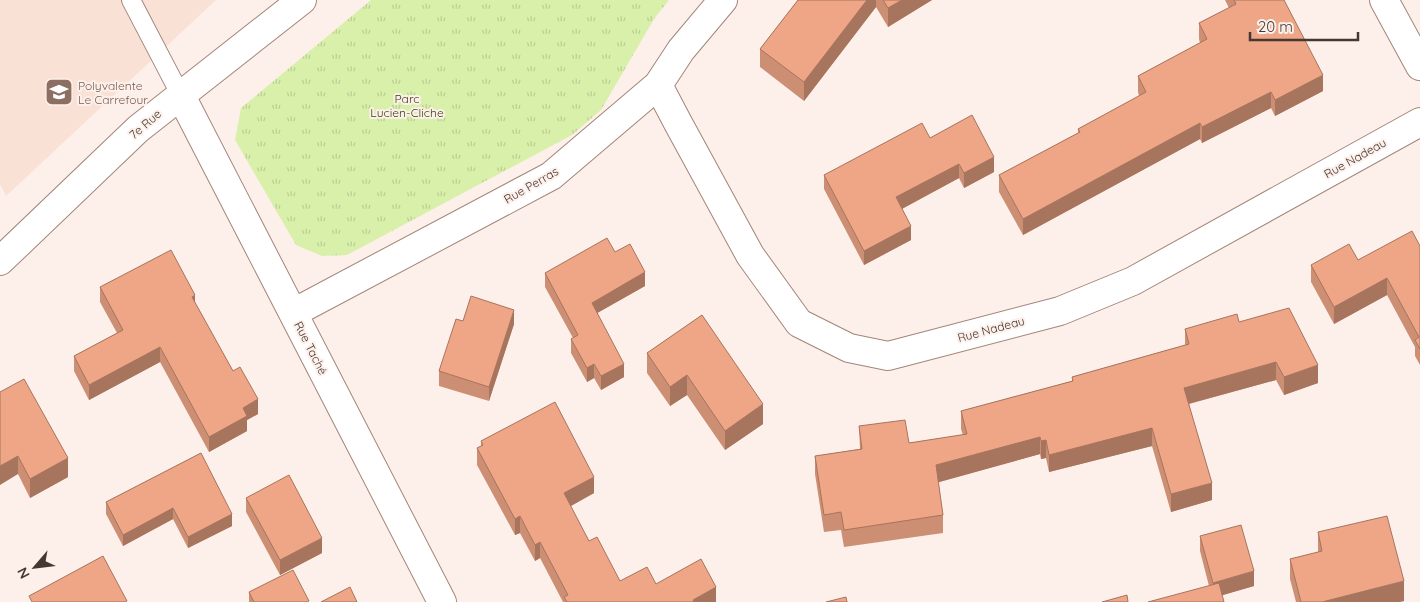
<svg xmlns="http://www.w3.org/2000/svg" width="1420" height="602" font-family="Quicksand,sans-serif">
<defs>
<pattern id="park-tufts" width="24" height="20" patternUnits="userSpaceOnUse" patternTransform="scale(1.25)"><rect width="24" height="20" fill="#d9f0aa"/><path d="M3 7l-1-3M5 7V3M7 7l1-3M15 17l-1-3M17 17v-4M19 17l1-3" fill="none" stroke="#bccf93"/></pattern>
</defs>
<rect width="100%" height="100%" fill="#fdf0ea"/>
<path fill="#f9e1d6" d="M0,0H216L6,196L0,184Z"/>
<path fill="url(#park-tufts)" d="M371,0H669L654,19L601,110L572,135L347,255L322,256L296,245L235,140L241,108Z"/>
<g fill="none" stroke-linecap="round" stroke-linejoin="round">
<defs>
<path id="service" d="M131,0L180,94"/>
<path id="minor" d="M1384,0L1420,66
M658,85L678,123L750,255L799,323L849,348L888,356L1060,311L1133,281L1420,122
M180,94L442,602
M293,313L551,176L658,85L681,50L723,0"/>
<path id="tertiary" d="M0,261L138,129L302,0"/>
</defs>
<use href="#service" stroke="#a38579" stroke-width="20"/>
<use href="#minor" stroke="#a38579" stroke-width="30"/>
<use href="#tertiary" stroke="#a38579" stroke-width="30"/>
<use href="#service" stroke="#fff" stroke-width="18"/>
<use href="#minor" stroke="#fff" stroke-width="28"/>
<use href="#tertiary" stroke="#fff" stroke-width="28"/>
</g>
<path fill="#cd8f74" d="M798,0H932L888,27L876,7L804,101L760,67V49Z
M1225,0H1284L1323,91L1275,116L1271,108L1202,143L1200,139L1023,235L999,192V175L1078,133V129L1139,96L1138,92V76L1200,43L1199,39V23L1229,8Z
M930,138L994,172L964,188L959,178L902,209L911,240L864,265L824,189V175Z
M1420,246V365L1415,356V347L1387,295L1334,324L1311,282V265L1358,260Z
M615,252L645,286L597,313L624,377L601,390L594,378L587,382L571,353V339L573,338L545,287V273Z
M100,287L195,303L233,371L258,414L247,420V431L209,452L160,362L89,400L74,371V356L117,333L100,302Z
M702,315L763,424L725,450L687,395L670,406L647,373V353Z
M463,321L514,324L489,401L439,386V371Z
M1239,322L1318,383L1284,395L1276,380L1189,404L1212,500L1171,512L1152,446L1049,472L1046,458L1041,459L1040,454L938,482L943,515V533L844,547L841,530L824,532L815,474V456L860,449L859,426L909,443L963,435L961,429V411L1072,381V377L1185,345V329Z
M0,392L68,477L30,498L18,474Z
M481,441L594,493L570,506L589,541L620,581L656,584L716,602H563L540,558L535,561L520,533L515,535L477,465V448L481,446Z
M201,453L232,526L188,548L173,519L123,546L106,514V502Z
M246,498L322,553L280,575L246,512Z
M1318,532L1404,601L1399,602H1296L1290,579V559L1318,552Z
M1200,536L1254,586L1222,595L1209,586L1200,551Z
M249,592L309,602H249Z"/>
<path fill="#a7745e" d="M867,0H876V7L804,101V82Z
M902,0H932L888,27V8Z
M1323,75V91L1275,116V100Z
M1271,92V108L1202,143V127Z
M1200,123V139L1023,235V219Z
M994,157V172L964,188V173Z
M959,164V178L896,212V197Z
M911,226V240L864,265V251Z
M645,272V286L592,316V303Z
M1387,278V295L1334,324V307Z
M195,295V310L192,297Z
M514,310V324L489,401V387Z
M160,347V362L89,400V385Z
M1276,362V380L1184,405V388Z
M594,364V378L587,382V368Z
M624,364V377L601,390V376Z
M1318,365V383L1284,395V377Z
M687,375V395L670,406V387Z
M258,399V414L247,420V431L209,452V437L243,408Z
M763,404V424L725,450V431Z
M1152,428V446L1049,472V455Z
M1040,437V454L936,483V465Z
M1046,440V458L1041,459V441Z
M18,456V474L0,485V466Z
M68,458V477L30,498V479Z
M594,477V493L564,510V493Z
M1212,483V500L1171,512V494Z
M173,508V519L123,546V535Z
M232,514V526L188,548V537Z
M520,516V533L515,535V519Z
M322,538V553L280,575V560Z
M540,542V558L535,561V545Z
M1254,571V586L1213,598V583Z
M1404,581V601L1399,602H1322Z
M716,587V602H693V600Z"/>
<path fill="#eea687" stroke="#a7745e" d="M798,0H867L804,82L760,49Z
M883,0H902L888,8Z
M1234,0H1284L1323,75L1275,100L1271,92L1202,127L1200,123L1023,219L999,175L1080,132L1078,129L1146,92L1138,76L1207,39L1199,23L1236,4Z
M972,115L994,157L964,173L959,164L896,197L911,226L864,251L824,175L922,123L930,138Z
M1412,231L1420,246V349L1415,340L1419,337L1387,278L1334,307L1311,265L1349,244L1358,260Z
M607,238L615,252L630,244L645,272L592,303L624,364L601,376L594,364L587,368L571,339L578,335L545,273Z
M171,250L195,295L192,297L233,371L240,367L258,399L243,408L247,416L209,437L160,347L89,385L74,356L123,330L100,287Z
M471,296L514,310L489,387L439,371L456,319L463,321Z
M1289,308L1318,365L1284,377L1276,362L1184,388L1212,483L1171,494L1152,428L1049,455L1046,440L1041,441L1040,437L936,465L943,515L844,530L841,512L824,515L815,456L862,449L859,426L905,420L909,443L967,434L961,411L1073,381L1072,377L1189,344L1185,329L1237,314L1239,322Z
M702,315L763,404L725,431L687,375L670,387L647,353Z
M24,379L68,458L30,479L18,456L0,466V392Z
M555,402L594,477L564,493L589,541L597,537L620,581L647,567L656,584L701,559L716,587L693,600L694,602H567L564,597L568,595L540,542L535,545L520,516L515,519L477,448L483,445L481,441Z
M201,453L232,514L188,537L173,508L123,535L106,502Z
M289,475L322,538L280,560L246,498Z
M1387,516L1404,581L1322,602H1301L1290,559L1322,551L1318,532Z
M1241,525L1254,571L1213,583L1200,536Z
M103,556L127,601L125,602H32L29,596Z
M293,570L309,601L307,602H254L249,592Z
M1219,583L1224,602H1148Z
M350,587L357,602H321Z
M1127,595L1128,602H1102Z
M846,597L847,602H826Z"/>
<defs>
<symbol id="school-square" viewBox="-11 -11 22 22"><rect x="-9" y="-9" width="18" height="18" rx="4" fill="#8d6e63" stroke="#fdf0ea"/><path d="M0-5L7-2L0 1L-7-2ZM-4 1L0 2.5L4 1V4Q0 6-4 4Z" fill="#fff"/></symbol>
</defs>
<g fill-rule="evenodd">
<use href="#school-square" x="43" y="76" width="32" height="32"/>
</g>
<g text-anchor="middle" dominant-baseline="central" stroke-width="4" stroke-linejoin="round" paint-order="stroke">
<g font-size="12" fill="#785e54" stroke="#fdf0ea" text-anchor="start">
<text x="78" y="85">Polyvalente<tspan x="78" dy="14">Le Carrefour</tspan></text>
</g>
<g font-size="12" fill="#35420f" stroke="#fdf0ea">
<text x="407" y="98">Parc<tspan x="407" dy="14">Lucien-Cliche</tspan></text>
</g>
<g font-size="12" fill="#453833" stroke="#fdf0ea">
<text transform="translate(145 124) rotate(-41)">7e Rue</text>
<text transform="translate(1355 158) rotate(-29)">Rue Nadeau</text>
<text transform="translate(531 185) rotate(-30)">Rue Perras</text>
<text transform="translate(991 329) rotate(-15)">Rue Nadeau</text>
<text transform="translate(311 348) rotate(63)">Rue Taché</text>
</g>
</g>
<g transform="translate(35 567) rotate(242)" stroke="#fdf0ea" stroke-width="4" paint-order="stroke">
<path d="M0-4L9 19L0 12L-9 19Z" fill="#453833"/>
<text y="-8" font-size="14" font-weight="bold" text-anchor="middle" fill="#453833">N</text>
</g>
<path d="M1250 32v8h108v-8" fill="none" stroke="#453833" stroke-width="2.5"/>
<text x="1258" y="32" font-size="15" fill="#453833" stroke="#fdf0ea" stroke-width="4" paint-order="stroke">20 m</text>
</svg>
